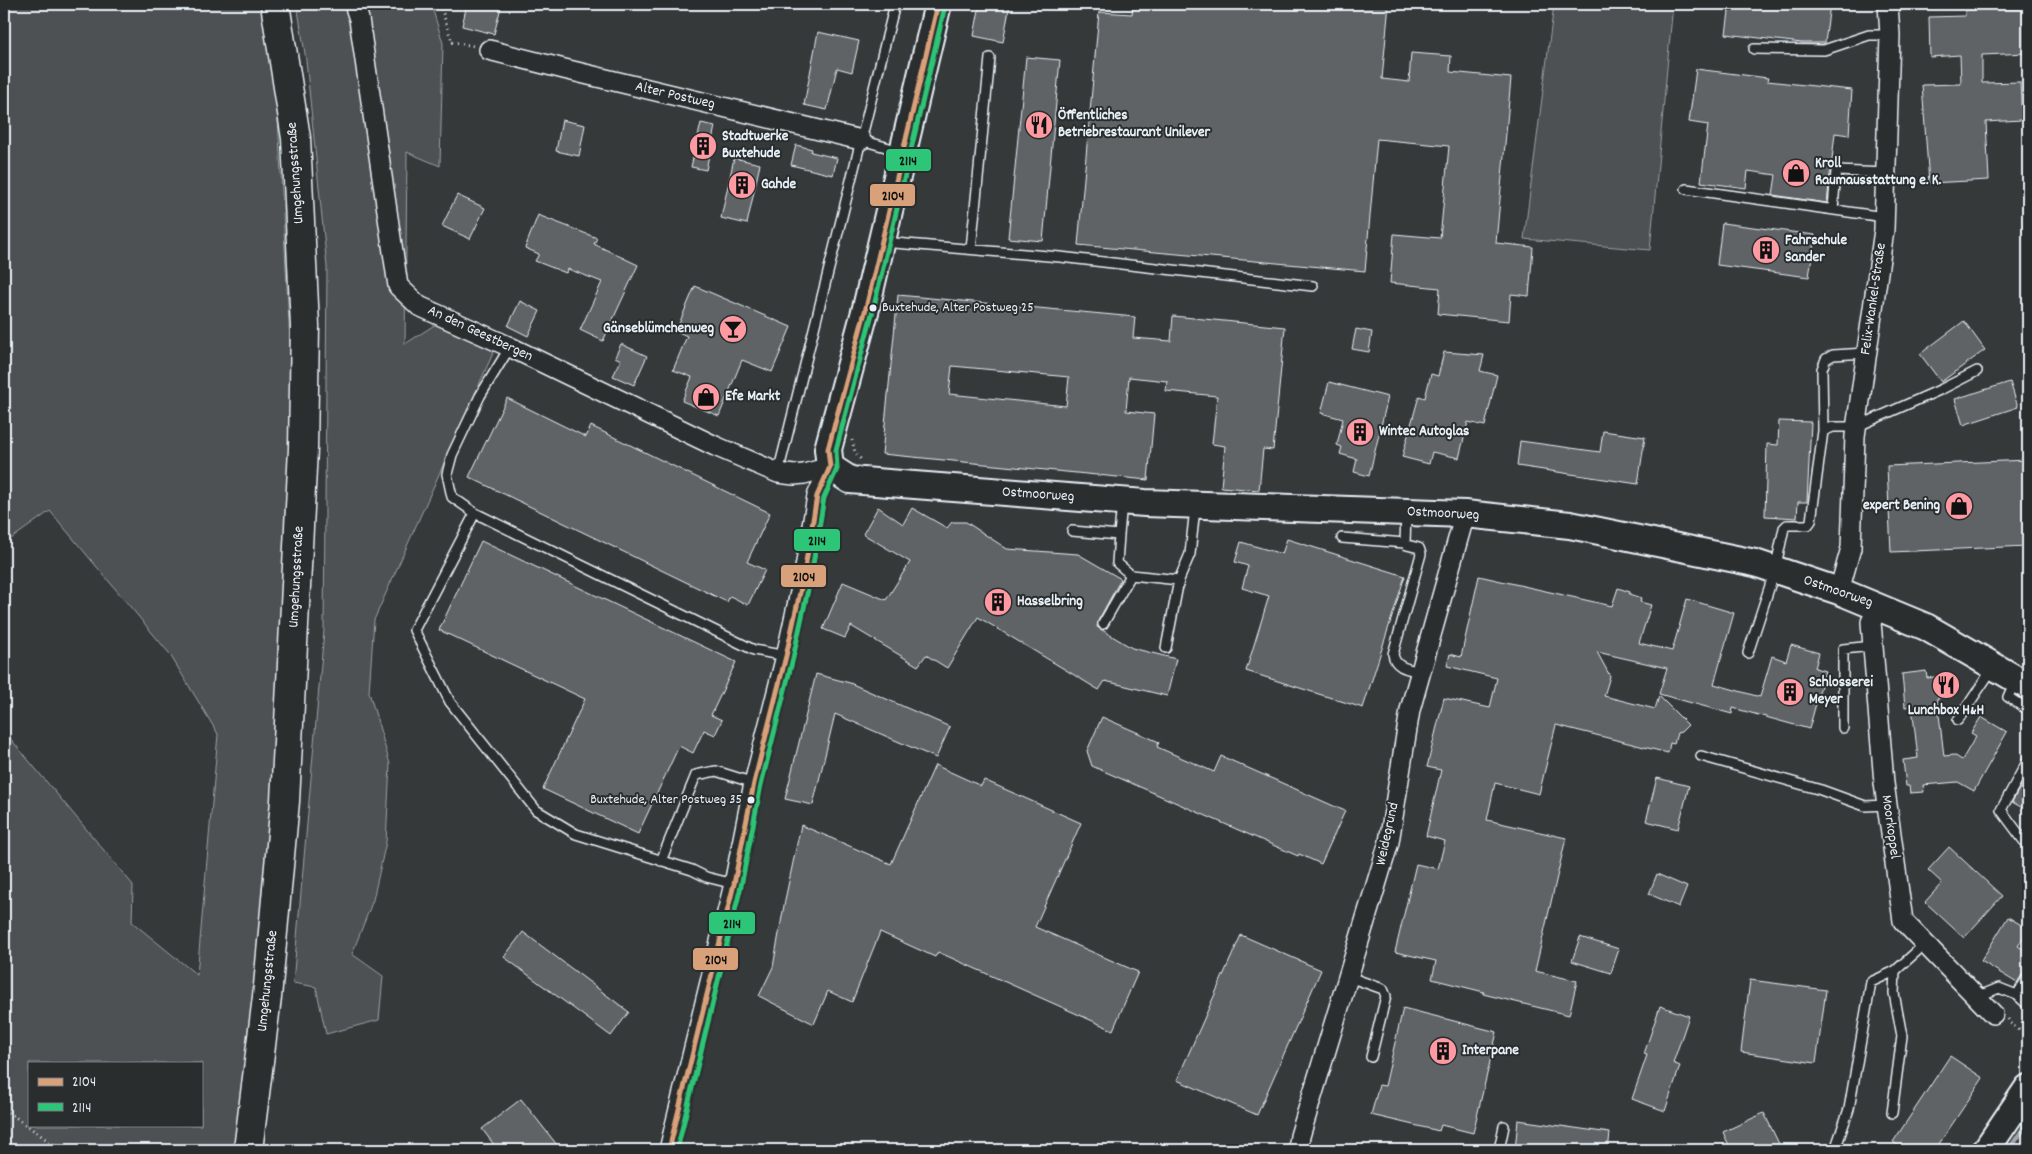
<svg xmlns="http://www.w3.org/2000/svg" width="2032" height="1154" font-family="Dekko,sans-serif">
<rect width="100%" height="100%" fill="#35393a"/>
<filter id="ink" filterUnits="userSpaceOnUse"><feTurbulence type="fractalNoise" baseFrequency=".02" numOctaves="2"/><feDisplacementMap in="SourceGraphic" scale="10" xChannelSelector="R" yChannelSelector="G"/><feConvolveMatrix kernelMatrix="1 2 1 2 8 2 1 2 1" color-interpolation-filters="sRGB"/></filter>
<g filter="url(#ink)">
<path fill="#4d5152" stroke="#9aa1a5" fill-rule="evenodd" d="M4,4H261L276,81L292,380L284,601L264,979L242,1150H4V731L133,885L132,922L197,975L218,734L169,653L50,511L4,544ZM29,1063H201V1125H29Z
M297,4H431L443,43L440,166L407,152L405,344L439,322L494,351L374,620L369,692L390,764L386,842L373,900L352,954L383,976L379,1020L326,1034L316,987L293,983L324,630L327,267L306,60Z
M1554,4H1673L1650,250L1524,239Z"/>
<g fill="none" stroke-linecap="round" stroke-linejoin="round">
<path stroke="#a0a7ac" stroke-width="5" d="M2009,1150L2028,1122"/>
</g>
<path fill="#5f6365" stroke="#e8f1f8" fill-rule="evenodd" d="M467,4H489L501,7L494,34L462,26Z
M980,4H1010L1003,42L974,36Z
M1133,4H1389L1382,79L1409,82L1411,53L1451,56L1450,72L1511,78L1496,243L1533,247L1529,296L1511,294L1509,321L1438,314L1440,288L1390,283L1394,234L1440,238L1449,146L1377,139L1365,271L1078,245L1099,12L1132,14Z
M1730,4H1830L1825,43H1802L1726,34Z
M2027,8L2028,53L1982,55V83L2020,82L2022,120L1986,122L1989,180L1929,183L1922,85L1961,84L1960,55L1930,57L1929,17L1965,16V10Z
M818,32L859,41L852,72L837,68L827,110L804,105Z
M1026,57L1060,60L1043,241L1008,238Z
M1696,69L1768,78L1767,81L1852,90L1849,135L1835,133L1827,203L1773,195L1776,175L1748,171L1746,188L1701,182L1708,125L1689,122Z
M562,120L585,125L579,156L556,151Z
M701,123L715,126L706,170L691,167Z
M796,145L812,149L811,152L837,158L833,175L791,165Z
M734,158L760,164L747,224L721,218Z
M457,195L485,208L470,239L442,226Z
M538,215L597,238L594,244L638,265L603,341L580,330L602,282L568,269L566,273L535,261L539,254L525,248Z
M1722,223L1815,235L1809,277L1717,265Z
M695,286L791,327L772,372L742,360L719,416L682,401L692,377L673,370L687,336L676,331Z
M898,295L1135,317L1133,338L1171,341L1173,316L1285,327L1273,450L1263,449L1259,490L1221,487L1225,446L1212,444L1217,396L1166,391L1167,381L1129,377L1126,411L1154,414L1148,480L882,454ZM952,366L1069,377L1066,406L949,394Z
M520,301L540,311L528,336L508,326Z
M1964,321L1985,350L1941,382L1920,354Z
M1356,329L1372,332L1369,352L1352,349Z
M621,344L647,356L634,385L613,376L621,360L615,357Z
M1444,352L1484,355L1480,371L1497,375L1485,426L1468,422L1459,458L1432,452L1429,464L1402,457L1419,396L1425,398L1431,374L1438,376Z
M1329,382L1388,397L1369,476L1354,472L1357,459L1340,454L1342,447L1337,445L1343,419L1321,413Z
M2010,382L2018,407L1963,425L1955,399Z
M507,398L586,437L591,426L770,513L747,562L765,570L748,605L730,596L727,602L469,477Z
M1779,421L1811,422L1807,502H1798L1797,518L1765,516L1767,444L1778,445Z
M1603,431L1645,437L1638,484L1517,466L1520,441L1600,452Z
M2028,460V546L1891,552L1887,466Z
M878,507L903,524L912,508L947,528L952,522H966L1007,549L1078,554L1121,579L1098,621L1097,627L1132,648L1176,659L1167,696L1105,681L1099,690L978,617L947,668L926,655L918,666L851,626L845,638L823,629L843,582L886,600L910,562L863,534Z
M1287,539L1405,576L1363,708L1246,671L1269,596L1242,588L1248,566L1235,562L1241,542L1282,554Z
M481,541L736,662L711,715L722,720L715,735L704,730L693,753L679,746L638,834L543,789L585,699L439,630Z
M1479,576L1612,606L1618,588L1630,592L1629,594L1641,598L1640,602L1651,605L1639,643L1672,651L1687,599L1734,613L1714,684L1760,697L1772,656L1786,661L1791,645L1819,653L1815,668L1825,671L1809,729L1733,708L1732,714L1659,694L1667,668L1597,652L1610,676L1604,696L1655,709L1659,696L1688,725L1681,732L1677,733L1674,744L1670,743L1668,753L1556,725L1539,794L1495,783L1487,820L1566,838L1535,971L1577,981L1569,1015L1483,994L1484,992L1432,979L1436,961L1395,952L1416,864L1438,869L1445,841L1426,836L1441,770L1427,767L1444,698L1490,708L1497,678L1447,666L1450,654L1461,657Z
M1926,671L1927,678L1948,675L1952,697L1937,698L1944,756L1954,755L1962,760L1976,736L1971,733L1981,717L2007,732L1974,791L1958,782L1923,785L1924,792L1910,793L1909,786H1906L1903,760L1918,758L1912,706L1905,707L1902,674Z
M816,674L850,683L950,727L936,758L835,714L813,805L785,799Z
M1102,717L1159,742L1157,747L1214,772L1221,756L1345,811L1321,864L1299,854L1298,856L1092,766L1087,751Z
M935,765L981,786L984,780L1081,823L1035,927L1138,972L1113,1030L938,952L935,957L880,932L852,1002L828,991L814,1024L759,996L773,967L785,900L801,825L891,864Z
M2028,773V811L2012,802Z
M1657,778L1689,786L1678,829L1646,821Z
M1949,847L2002,896L1964,938L1925,902L1942,883L1928,870Z
M1657,874L1687,887L1679,907L1649,894Z
M2008,917L2028,929L2018,946L2028,952V971L2023,973L2017,983L1981,961Z
M523,932L629,1012L611,1036L504,957Z
M1241,935L1321,970L1257,1115L1177,1080Z
M1580,937L1619,949L1611,973L1572,961Z
M1750,980L1826,990L1816,1063L1741,1052Z
M1660,1006L1689,1016L1673,1063L1680,1066L1665,1111L1632,1099L1647,1055L1644,1054Z
M1403,1008L1497,1032L1473,1133L1441,1125L1439,1131L1371,1115L1379,1085L1385,1086Z
M1950,1056L1983,1078L1935,1150H1905L1893,1142Z
M521,1099L561,1150H498L482,1129Z
M1764,1113L1782,1150H1731L1723,1132Z
M1518,1120L1610,1133L1608,1150H1515Z"/>
<g fill="none" stroke-linecap="round" stroke-linejoin="round">
<defs>
<path id="lane" d="M1888,7L1903,4
M1754,49L1824,50L1869,35H1890
M861,140L900,151
M1686,189L1884,217
M1833,209L1836,171L1886,173
M883,242L1060,257L1313,286
M971,249L990,58
M510,347L480,396L452,455L447,474L452,497L475,513L754,650L786,656
M1823,431L1822,369L1826,359L1833,355L1866,353
M778,473L895,4
M475,513L414,630L450,702L536,810L576,834L692,870L706,877L734,884
M1406,513L1405,543L1407,545L1419,548L1421,554L1393,654C1395,668 1408,669 1421,672
M1072,531L1119,535L1117,563L1131,575L1179,580L1190,554L1195,508
M1119,535L1122,502
M1342,538L1405,543
M1103,624L1131,575
M1166,648L1179,580
M1748,653L1775,570L1784,528L1787,525H1808L1811,521L1823,431L1833,427H1856L1942,389L1977,371
M2015,681L2008,697L2028,710
M1958,720L1993,668
M1843,728V649L1873,646
M1701,756L1821,790L1865,806L1887,805
M2024,841L2001,810L2028,760
M661,861L696,775L716,771L754,783
M1349,977L1383,989L1386,996L1371,1057
M2028,977L2017,995L2028,1005
M1975,993L1984,994L1999,988L2017,995
M1892,1113L1902,1036L1894,993L1895,971L1925,944
M1499,1150L1504,1126
M1835,1150L1849,1109L1871,982L1895,971"/>
<path id="street" d="M354,4L359,19L398,286L419,306L510,347L715,446L778,473L794,475L804,474L830,467
M489,50L564,69L861,140
M1839,591L1851,548L1855,436L1884,230L1890,35L1888,4
M1879,606L1871,622L1884,783L1903,921L1993,1014
M669,1150L734,884L754,783L786,656L804,574L817,496L830,467
M1298,1150L1300,1136L1389,842L1410,710L1465,514"/>
<path id="secondary" d="M938,4L866,308L828,449L830,467L850,480L1145,503L1465,514L1570,525L1755,563L1839,591L1926,627L2028,686
M1986,1150L2028,1088"/>
<path id="primary" d="M248,1150L267,997L285,801L303,449L305,326L296,138L275,4"/>
</defs>
<use href="#lane" stroke="#e8f1f8" stroke-width="12"/>
<use href="#street" stroke="#e8f1f8" stroke-width="22"/>
<use href="#secondary" stroke="#e8f1f8" stroke-width="30"/>
<use href="#primary" stroke="#e8f1f8" stroke-width="31"/>
<path stroke="#e8f1f8" stroke-width="3" stroke-dasharray="1 4" stroke-linecap="butt" d="M440,4L452,42L474,46
M4,43L6,44
M852,440L855,452L862,461
M2008,1019L2010,1023L2028,1037
M4,1109L61,1150"/>
<use href="#lane" stroke="#2a2d2e" stroke-width="9"/>
<use href="#street" stroke="#2a2d2e" stroke-width="19"/>
<use href="#secondary" stroke="#2a2d2e" stroke-width="26"/>
<use href="#primary" stroke="#2a2d2e" stroke-width="28"/>
<defs>
<path id="bus-1" d="M669,1150L734,884L754,783L786,656L804,574L817,496L830,467L828,449L866,308L938,4"/>
<path id="bus-2" d="M677,1150L741,886L761,785L793,658L811,576L824,498L837,469L836,450L873,310L945,6"/>
</defs>
<use href="#bus-1" stroke="#2a2d2e" stroke-width="9"/>
<use href="#bus-2" stroke="#2a2d2e" stroke-width="9"/>
<use href="#bus-1" stroke="#d9a179" stroke-width="5"/>
<use href="#bus-2" stroke="#2dc577" stroke-width="5"/>
</g>
</g>
<defs>
<symbol id="restaurant-disc" viewBox="-11 -11 22 22"><circle r="9.5" fill="#ff9aa2" stroke="#2a2d2e"/><path d="M-5-6h1v4h1v-4h1v4h1v-4h1v5L-1.5 .5V6h-2V.5L-5-1ZM5-6V6H3V1.5H1.5Q1.5-4 5-6Z" fill="#111"/></symbol>
<symbol id="building-disc" viewBox="-11 -11 22 22"><circle r="9.5" fill="#ff9aa2" stroke="#2a2d2e"/><path d="M-4-6H4V6H1V3H-1V6H-4ZM-2.5-4.3h1.7v1.8h-1.7ZM.8-4.3h1.7v1.8H.8ZM-2.5-1h1.7V.8h-1.7ZM.8-1h1.7V.8H.8Z" fill="#111"/></symbol>
<symbol id="shop-disc" viewBox="-11 -11 22 22"><circle r="9.5" fill="#ff9aa2" stroke="#2a2d2e"/><path d="M-5-2.5h2.3a2.7 3.5 0 0 1 5.4 0H5L5.5 6h-11ZM-1.5-2.5h3a1.5 2.3 0 0 0-3 0Z" fill="#111"/></symbol>
<symbol id="bar-disc" viewBox="-11 -11 22 22"><circle r="9.5" fill="#ff9aa2" stroke="#2a2d2e"/><path d="M-6-5H6L.8 .8V4.5H3.5V6h-7V4.5H-.8V.8Z" fill="#111"/></symbol>
</defs>
<g fill-rule="evenodd">
<use href="#restaurant-disc" x="1023" y="109" width="32" height="32"/>
<use href="#building-disc" x="687" y="130" width="32" height="32"/>
<use href="#shop-disc" x="1780" y="157" width="32" height="32"/>
<use href="#building-disc" x="726" y="169" width="32" height="32"/>
<use href="#building-disc" x="1750" y="234" width="32" height="32"/>
<use href="#bar-disc" x="717" y="313" width="32" height="32"/>
<use href="#shop-disc" x="690" y="381" width="32" height="32"/>
<use href="#building-disc" x="1344" y="416" width="32" height="32"/>
<use href="#shop-disc" x="1943" y="490" width="32" height="32"/>
<use href="#building-disc" x="982" y="586" width="32" height="32"/>
<use href="#restaurant-disc" x="1930" y="669" width="32" height="32"/>
<use href="#building-disc" x="1774" y="676" width="32" height="32"/>
<use href="#building-disc" x="1427" y="1035" width="32" height="32"/>
</g>
<g fill="#e8f1f8" stroke="#2a2d2e" stroke-width="2">
<circle cx="873" cy="308" r="4.5"/>
<circle cx="751" cy="800" r="4.5"/>
</g>
<g text-anchor="middle" dominant-baseline="central" stroke-width="4" stroke-linejoin="round" paint-order="stroke">
<g font-size="14" fill="#e8f1f8" stroke="#2a2d2e" text-anchor="start">
<text x="882" y="308">Buxtehude, Alter Postweg 25</text>
<text x="742" y="800" text-anchor="end">Buxtehude, Alter Postweg 35</text>
</g>
<g font-size="15" fill="#e8f1f8" stroke="#2a2d2e">
<text transform="translate(675 96) rotate(13)">Alter Postweg</text>
<text transform="translate(296 173) rotate(-94)">Umgehungsstraße</text>
<text transform="translate(1874 299) rotate(-82)">Felix-Wankel-Straße</text>
<text transform="translate(480 334) rotate(25)">An den Geestbergen</text>
<text transform="translate(1038 495) rotate(4)">Ostmoorweg</text>
<text transform="translate(1443 514) rotate(3)">Ostmoorweg</text>
<text transform="translate(297 577) rotate(-87)">Umgehungsstraße</text>
<text transform="translate(1838 592) rotate(19)">Ostmoorweg</text>
<text transform="translate(1890 827) rotate(82)">Moorkoppel</text>
<text transform="translate(1388 834) rotate(-78)">Weidegrund</text>
<text transform="translate(268 981) rotate(-84)">Umgehungsstraße</text>
</g>
<g font-size="15" font-weight="bold" fill="#e8f1f8" stroke="#2a2d2e" text-anchor="start">
<text x="1058" y="116">Öffentliches<tspan x="1058" dy="17">Betriebrestaurant Unilever</tspan></text>
<text x="722" y="137">Stadtwerke<tspan x="722" dy="17">Buxtehude</tspan></text>
<text x="1815" y="164">Kroll<tspan x="1815" dy="17">Raumausstattung e. K.</tspan></text>
<text x="761" y="185">Gahde</text>
<text x="1785" y="241">Fahrschule<tspan x="1785" dy="17">Sander</tspan></text>
<text x="714" y="329" text-anchor="end">Gänseblümchenweg</text>
<text x="725" y="397">Efe Markt</text>
<text x="1379" y="432">Wintec Autoglas</text>
<text x="1940" y="506" text-anchor="end">expert Bening</text>
<text x="1017" y="602">Hasselbring</text>
<text x="1809" y="683">Schlosserei<tspan x="1809" dy="17">Meyer</tspan></text>
<text x="1946" y="711" text-anchor="middle">Lunchbox H&amp;H</text>
<text x="1462" y="1051">Interpane</text>
</g>
</g>
<g stroke="#2a2d2e" stroke-width="2">
<rect x="885" y="148" width="47" height="24" rx="5" fill="#2dc577"/>
<rect x="869" y="183" width="47" height="24" rx="5" fill="#d9a179"/>
<rect x="793" y="528" width="48" height="24" rx="5" fill="#2dc577"/>
<rect x="780" y="564" width="47" height="24" rx="5" fill="#d9a179"/>
<rect x="708" y="911" width="48" height="24" rx="5" fill="#2dc577"/>
<rect x="692" y="947" width="47" height="24" rx="5" fill="#d9a179"/>
</g>
<g font-size="14" text-anchor="middle" font-weight="bold" fill="#111">
<text x="908" y="165">2114</text>
<text x="893" y="200">2104</text>
<text x="817" y="545">2114</text>
<text x="804" y="581">2104</text>
<text x="732" y="928">2114</text>
<text x="716" y="964">2104</text>
</g>
<rect width="2032" height="1154" fill="none" stroke="#2a2d2e" stroke-width="20"/>
<rect x="10" y="10" width="2012" height="1134" fill="none" stroke="#e8f1f8" stroke-width="2" filter="url(#ink)"/>
<rect x="28" y="1062" width="175" height="65" fill="#2a2d2e" stroke="#767b7f"/>
<rect x="38" y="1078" width="25" height="8" fill="#d9a179" stroke="#767b7f"/>
<text x="72" y="1086" font-size="15" fill="#e8f1f8">2104</text>
<rect x="38" y="1103" width="25" height="8" fill="#2dc577" stroke="#767b7f"/>
<text x="72" y="1112" font-size="15" fill="#e8f1f8">2114</text>
</svg>
